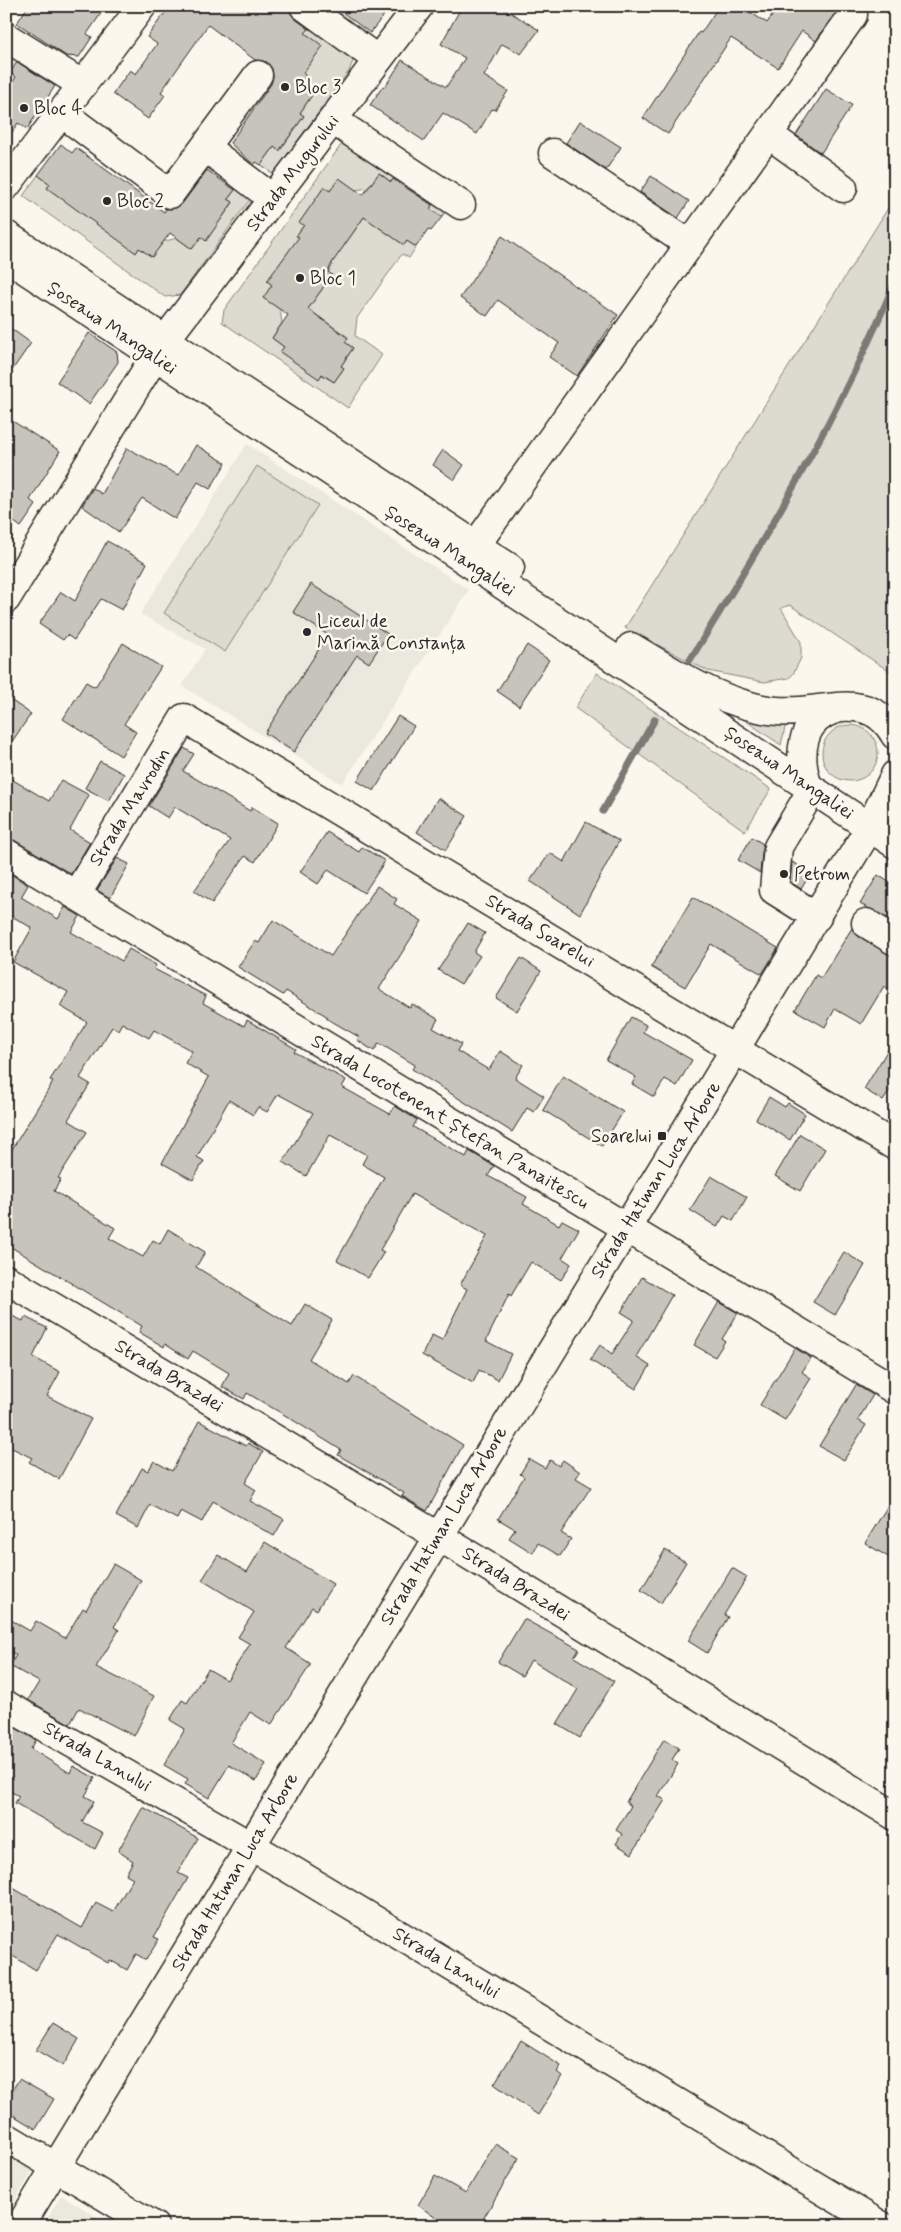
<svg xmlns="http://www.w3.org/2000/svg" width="901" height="2232" font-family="Mynerve,sans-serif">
<rect width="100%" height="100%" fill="#fbf7ec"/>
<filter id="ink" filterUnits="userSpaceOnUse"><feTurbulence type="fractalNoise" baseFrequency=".02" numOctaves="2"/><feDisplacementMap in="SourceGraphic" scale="10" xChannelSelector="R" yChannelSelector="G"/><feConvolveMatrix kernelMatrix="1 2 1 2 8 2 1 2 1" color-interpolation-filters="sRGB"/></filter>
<g filter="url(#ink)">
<path fill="#ebe8de" d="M247,444L469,590L342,784L182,686L205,649L140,614Z
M6,2152L34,2169L6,2215Z
M61,2195L112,2226H43Z"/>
<path fill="#dddad0" stroke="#84827e" d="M288,6L349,51L353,61L349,71L273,174L261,165L274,147L280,151L304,116L300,113L312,95L299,86L306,76L303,73L291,28Z
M346,138L450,204L442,217L430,209L433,203L395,177L391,182L379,173L368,188L355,190L339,178L330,191L324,188L300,223L304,225L297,236L303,240L292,247L268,281L272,285L264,298L280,309L282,323L272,338L284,347L281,352L334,382L344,368L341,366L353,348L345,342L348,337L308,309L332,275L328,272L333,264L327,260L340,251L364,217L404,245L407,241L416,247L409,258L402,254L357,318L355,336L382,355L348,408L222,322L224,310Z
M38,175L135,252L139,248L177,238L192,249L201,237L206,240L233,203L228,199L237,187L251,198L180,295L165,297L23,196Z
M895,197V675L790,605L781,608L801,642V658L793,674L789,678L764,682L708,671L625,628Z
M257,466L318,505L225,652L164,613Z
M597,673L771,789L745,831L575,708Z
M730,710L787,719L781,745Z
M822 753a28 28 0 1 1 56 0a28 28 0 1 1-56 0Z"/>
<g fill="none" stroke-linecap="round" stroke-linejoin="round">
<path stroke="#7b7a75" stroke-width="7" d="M690,660C766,538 839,415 895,282
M603,811L655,719"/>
</g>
<path fill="#c7c4bc" stroke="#2b2b2b" d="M28,6H106L87,34L92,37L79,57L66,56L17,23Z
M170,6H190L199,13L204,6H289L294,18L309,29L305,33L323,46L303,73L306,76L299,86L312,95L300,113L304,116L279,151L274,147L261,165L256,162L254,165L230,143L271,84L273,77L272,69L267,62L255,60L208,25L161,92L165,95L148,119L113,94L130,70L136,74L157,44L147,37Z
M334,6H372L384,15L370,33Z
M462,6H500L539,30L521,54L502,44L484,76L508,91L495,110L492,109L477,134L443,113L424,141L370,105L383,86L385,87L402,60L446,87L465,58L441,44Z
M719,6H740L767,23L779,6H832L837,10L816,41L802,31L778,68L731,38L668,134L643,118L699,32L701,33Z
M17,62L55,86L27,129L18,123L6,142V93L16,77L10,73Z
M826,89L852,105L821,153L796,135Z
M580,121L621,147L606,170L566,143Z
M61,144L72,153L76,148L164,212L166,209L176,208L182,204L207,170L235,190L228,199L233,202L206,241L201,237L192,249L170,233L152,257L139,248L136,253L47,188L50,184L38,175Z
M379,173L391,182L393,179L432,205L430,209L442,217L431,231L428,229L416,247L407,241L404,245L364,217L332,263L328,272L332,275L308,309L348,338L345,342L353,348L341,366L344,368L334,382L322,374L319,379L280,352L284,347L272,338L288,315L263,298L272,285L267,281L299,237L296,236L304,225L299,223L324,187L330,191L339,178L363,195Z
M651,176L689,201L678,218L640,192Z
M502,236L618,315L577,376L549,357L559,343L498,300L487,316L460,298Z
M6,325L31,343L6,379Z
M89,333L117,352L118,362L89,404L57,382Z
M6,417L60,451L30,500L36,505L21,527L6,516Z
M196,445L226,463L210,489L198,482L175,519L142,498L119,532L82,506L93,488L102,494L127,448L178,475Z
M443,450L464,465L454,480L433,465Z
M107,541L147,563L122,610L101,599L74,640L67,635L63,640L39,624L61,592L75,601Z
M311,584L388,634L369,663L357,655L294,752L265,733L328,635L293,612Z
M123,643L161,667L124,724L136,732L121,756L63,719L86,682L95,687Z
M527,645L549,660L519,706L497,691Z
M6,697L31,714L6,750Z
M398,716L414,726L374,791L357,781Z
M184,748L194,754L183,771L250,811L252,807L278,823L255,862L245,856L212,903L194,891L230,840L175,807L168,818L149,806Z
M100,761L124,774L109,801L85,788Z
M6,776L49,801L61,780L89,795L70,830L90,842L71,874L14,840L6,837Z
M438,798L467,816L446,850L417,832Z
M586,822L619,841L580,914L530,881L550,853L564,862Z
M327,832L359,852L362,847L385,861L364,893L328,870L318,884L300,872Z
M752,837L763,844L760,873L738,860Z
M117,858L129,864L110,898L97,890Z
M792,862L811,873L801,889L790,882Z
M6,871L28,885L21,897L58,919L65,907L80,916L71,932L122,961L129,949L156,965L154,969L206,996L203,1003L244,1026L247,1020L296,1049L294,1052L346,1080L342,1087L390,1114L395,1106L417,1120L413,1127L466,1157L469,1151L494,1166L488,1176L527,1197L523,1204L559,1225L562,1220L579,1229L562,1258L571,1264L561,1280L531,1262L511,1296L509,1294L486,1341L511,1354L498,1380L479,1370L473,1383L422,1355L432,1335L442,1340L467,1289L460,1285L487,1236L412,1194L380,1250L384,1252L368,1278L337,1260L384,1177L362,1164L367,1155L330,1135L306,1176L283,1162L313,1113L278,1094L267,1112L258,1107L253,1115L229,1100L197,1157L204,1161L193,1180L162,1163L209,1077L185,1063L192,1051L154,1030L149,1038L122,1023L118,1030L112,1027L80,1078L90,1084L68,1120L87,1132L58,1178L61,1179L54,1191L115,1228L109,1238L143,1257L153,1240L160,1244L168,1229L205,1252L196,1267L292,1326L305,1304L332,1320L309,1359L349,1384L354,1376L463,1445L427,1511L402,1496L404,1493L338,1455L341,1450L288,1417L247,1393L244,1399L222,1387L229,1373L193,1351L188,1359L165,1344L164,1347L139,1332L142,1326L6,1244V1159L53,1082L50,1080L87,1022L60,1006L68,992L13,962L32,928L10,915L6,922Z
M878,875L895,886V922L860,904Z
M377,886L397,899L394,904L422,921L379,989L410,1008L412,1004L438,1019L433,1028L461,1044L457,1051L489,1070L500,1051L523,1065L515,1078L544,1096L534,1112L527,1108L512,1132L412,1069L415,1065L379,1043L374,1051L357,1040L359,1037L326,1018L328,1017L286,991L283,995L238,967L255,941L259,943L273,920L331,956Z
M693,897L778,948L762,974L711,944L685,987L651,967Z
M468,923L485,933L474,952L480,956L461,984L438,970Z
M852,928L858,936L895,957V993L884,986L861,1024L835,1009L825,1027L795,1010L816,975L821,978Z
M521,958L541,971L517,1011L496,998Z
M631,1017L646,1025L643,1032L692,1060L677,1086L665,1079L654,1097L632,1084L636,1077L606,1060Z
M895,1038V1082L883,1101L864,1089Z
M563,1076L623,1112L602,1146L543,1110Z
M769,1097L785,1107L788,1103L805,1114L790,1140L756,1119Z
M800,1134L825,1149L800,1191L775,1176Z
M711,1176L747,1197L733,1221L724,1216L717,1227L690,1210Z
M844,1252L865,1265L835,1315L813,1302Z
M642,1277L672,1295L636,1357L650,1366L636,1389L590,1360L600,1345L612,1354L634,1320L621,1312Z
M719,1302L738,1313L722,1339L725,1341L715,1357L694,1345Z
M6,1313L23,1321L25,1317L47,1328L33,1357L60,1372L47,1396L91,1419L59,1479L29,1462L32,1458L6,1445Z
M795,1348L811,1358L802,1372L811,1378L785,1420L760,1405Z
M856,1385L873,1395L858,1420L866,1425L844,1460L819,1446Z
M199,1421L246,1446L248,1443L263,1452L245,1483L256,1490L250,1501L284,1519L274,1536L213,1501L202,1522L181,1511L177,1519L150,1505L138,1528L116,1516L142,1468L148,1471L154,1461L172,1471Z
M529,1459L545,1468L550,1460L559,1466L563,1460L580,1472L576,1478L591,1487L561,1533L571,1539L560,1556L538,1543L533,1553L509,1538L515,1529L498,1519L524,1477L520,1474Z
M895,1494V1561L865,1543Z
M265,1542L333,1584L317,1610L312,1607L286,1648L311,1664L271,1725L250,1712L231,1743L266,1764L256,1781L229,1765L209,1798L185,1784L188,1779L164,1765L185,1729L170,1720L182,1700L187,1703L208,1669L227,1680L250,1644L238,1637L254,1612L202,1580L218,1555L247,1572Z
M665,1550L686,1562L661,1603L641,1590Z
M113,1564L141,1580L114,1627L119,1630L96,1667L154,1696L134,1736L79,1708L70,1724L28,1700L39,1682L10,1666L16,1655L6,1649V1617L30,1631L36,1621L65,1638L83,1608L86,1610Z
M732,1568L747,1577L724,1615L728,1617L707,1653L688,1641Z
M524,1619L579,1649L574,1657L614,1681L580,1738L557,1724L578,1689L531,1660L522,1676L498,1662Z
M12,1726L36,1740L31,1749L70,1773L73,1766L95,1778L85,1796L94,1801L82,1822L103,1833L95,1849L15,1803L19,1796L6,1789V1736Z
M664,1739L679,1748L672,1760L678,1764L658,1796L665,1800L632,1854L616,1844L622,1834L616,1830L631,1806L626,1802Z
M143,1807L198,1838L178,1873L188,1878L154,1937L159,1939L146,1960L136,1954L127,1970L110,1960L108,1963L58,1934L36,1970L6,1952V1884L82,1928L96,1903L113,1912L133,1878L126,1874L133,1861L118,1851Z
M53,2023L79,2039L63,2066L36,2050Z
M521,2041L561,2066L557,2072L562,2076L538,2115L494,2084Z
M19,2079L54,2099L36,2129L6,2111V2101Z
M495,2144L519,2158L479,2226H447L418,2205L435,2176L466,2193Z"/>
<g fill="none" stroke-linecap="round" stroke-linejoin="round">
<defs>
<path id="minor" d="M304,6L378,60
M6,37L83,85
M62,113L170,194L258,75
M333,120L461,205
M768,134L843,188
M205,147L273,199
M553,153L689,244
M6,186L142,6
M166,339L419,6
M476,545L853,15
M6,599L155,356
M812,790L778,847L774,890L817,917
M6,853L895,1390
M76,895L184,718L895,1146
M866,923L895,941
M6,1279L438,1536L895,1816
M6,1705L270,1857L882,2226
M6,2137L154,2226
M20,2226L870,827"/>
<path id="major" d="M6,235L510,568
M6,257L895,844
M631,647C671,671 709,696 754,707C769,711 785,712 800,711C838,708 873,695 895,735
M808,786C797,756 800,718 837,709
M870,827L895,775"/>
</defs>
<use href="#minor" stroke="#2b2b2b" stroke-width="31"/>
<use href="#major" stroke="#2b2b2b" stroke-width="31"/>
<use href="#minor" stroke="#fbf7ec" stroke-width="28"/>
<use href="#major" stroke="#fbf7ec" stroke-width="28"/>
</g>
</g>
<g fill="#2b2b2b" stroke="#fbf7ec" stroke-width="2">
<circle cx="285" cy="87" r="5"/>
<circle cx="24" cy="108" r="5"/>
<circle cx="107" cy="201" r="5"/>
<circle cx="300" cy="278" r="5"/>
<circle cx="307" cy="632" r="5"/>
<circle cx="784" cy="874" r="5"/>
<rect x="657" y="1131" width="10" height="10" rx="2.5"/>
</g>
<g text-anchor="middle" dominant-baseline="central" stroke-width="5" stroke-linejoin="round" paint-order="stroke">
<g font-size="19" fill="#2b2b2b" stroke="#fbf7ec" text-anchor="start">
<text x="295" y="87">Bloc 3</text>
<text x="34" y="108">Bloc 4</text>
<text x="117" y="201">Bloc 2</text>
<text x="310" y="278">Bloc 1</text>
<text x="317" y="621">Liceul de<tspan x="317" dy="22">Marină Constanța</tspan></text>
<text x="794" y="874">Petrom</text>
<text x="652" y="1136" text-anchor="end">Soarelui</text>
</g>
<g font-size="19" fill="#2b2b2b" stroke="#fbf7ec">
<text transform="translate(293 173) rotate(-53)">Strada Mugurului</text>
<text transform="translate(112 328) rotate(34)">Șoseaua Mangaliei</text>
<text transform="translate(450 551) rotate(33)">Șoseaua Mangaliei</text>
<text transform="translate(789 773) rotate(34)">Șoseaua Mangaliei</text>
<text transform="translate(130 807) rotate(-58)">Strada Mavrodin</text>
<text transform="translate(540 931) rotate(31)">Strada Soarelui</text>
<text transform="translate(450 1122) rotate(31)">Strada Locotenent Ștefan Panaitescu</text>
<text transform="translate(656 1180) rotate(-58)">Strada Hatman Luca Arbore</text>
<text transform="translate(169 1376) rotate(31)">Strada Brazdei</text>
<text transform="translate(444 1526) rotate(-59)">Strada Hatman Luca Arbore</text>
<text transform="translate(516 1584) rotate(32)">Strada Brazdei</text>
<text transform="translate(97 1757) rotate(30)">Strada Lanului</text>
<text transform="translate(235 1872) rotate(-59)">Strada Hatman Luca Arbore</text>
<text transform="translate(446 1963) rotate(31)">Strada Lanului</text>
</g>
</g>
<rect width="901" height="2232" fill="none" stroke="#fbf7ec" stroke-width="25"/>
<rect x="12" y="12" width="876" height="2207" fill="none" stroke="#2b2b2b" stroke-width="2" filter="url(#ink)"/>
</svg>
